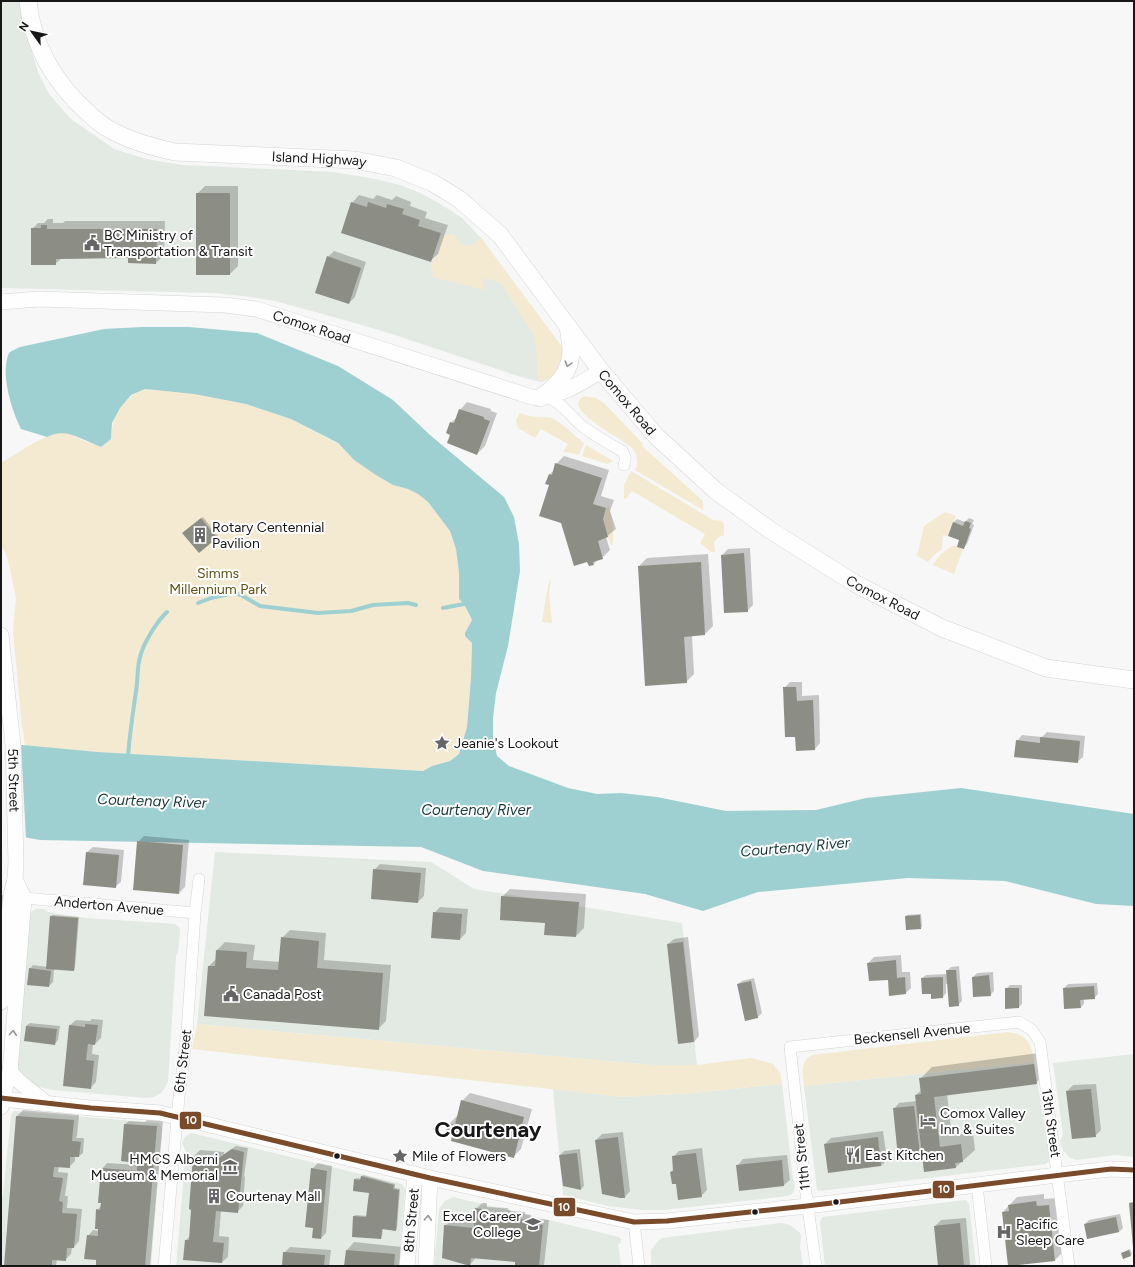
<svg xmlns="http://www.w3.org/2000/svg" width="1135" height="1267" font-family="Figtree,sans-serif">
<rect width="100%" height="100%" fill="#f6f7f6"/>
<path fill="#e3e9e3" d="M1,1H21L29,42L38,72L49,94L71,119L114,149L146,159L182,165L333,172L375,179L400,185L420,193L437,202L462,218L481,238L562,347L547,380L541,382L521,377L386,332L323,314L275,301L244,296L213,293L1,288Z
M215,852L431,862L474,889L682,923L697,1065H652L197,1024Z
M36,909H44L48,912L85,918L175,924L179,927L180,931L178,952L176,956L168,1081L165,1088L161,1093L154,1097L146,1098L53,1090L35,1086L24,1079L16,1067L29,913Z
M1134,1054V1157L1115,1155L1077,1160L1070,1158L1063,1150L1060,1141L1063,1134L1053,1063Z
M1034,1062L1050,1159L1046,1164L820,1191L817,1190L804,1086Z
M782,1084L793,1179L795,1184L794,1192L792,1194L788,1196L663,1210H641L608,1206L563,1195L553,1089L623,1097L693,1093Z
M14,1111L157,1123L161,1125L162,1130L151,1266H1V1199L3,1195L11,1115Z
M191,1133L402,1184L405,1189L399,1266H176L186,1152L182,1143L185,1137Z
M453,1197L619,1237L621,1239V1243L618,1244L621,1266H434L439,1209L445,1201Z
M966,1200L969,1204L976,1266H825L820,1223L822,1217Z
M781,1223L790,1225L800,1233L801,1236L800,1246L803,1266H651V1250L658,1241L662,1238Z"/>
<path fill="#f3ead1" d="M453,233L462,245L470,246L481,238L562,347C564,364 558,377 541,382L537,378V360L534,336L501,283L483,278L484,290L432,277L434,271L430,269L434,257H437L442,236Z
M145,389L194,394L246,404L291,419L338,444L354,460L393,485L408,489L418,494L428,502L450,531L456,549L459,573V599L464,604L472,621L465,633L467,638L472,643L471,678L467,727L459,754L450,761L432,766L423,771L98,752L25,746L21,717L13,630L16,598L8,560L5,552L1,547V463L30,445L55,433H67L87,442L101,447L111,439C113,413 121,399 145,389Z
M585,396L596,398L604,403L643,444L642,446L703,501V510L635,470C639,463 637,455 633,449C625,439 557,408 585,396Z
M520,413C530,418 541,416 551,418C559,420 576,437 584,443L579,455L571,453L563,452L568,444L541,429L535,438L518,428L516,420Z
M586,445L613,461L607,464L582,456Z
M631,471L713,520L722,521L724,525V535L719,537L714,542L715,552H711L700,543L705,534L632,491L626,499H624V485Z
M608,505C612,513 615,537 612,545L610,543L603,519Z
M945,512L956,516L948,536L943,535L942,549L934,555L928,562L917,556L924,526Z
M953,546H957L963,549L954,574L933,565C938,557 944,550 953,546Z
M551,578L549,594L552,623L542,622L548,585Z
M197,1024L652,1065H697L751,1058L773,1064L780,1073L782,1084L693,1093L623,1097L192,1049Z
M1008,1032C1027,1034 1032,1045 1034,1062L804,1086C803,1074 799,1062 812,1055Z"/>
<path fill="#9ed0d2" d="M142,327H189L257,333L338,366L393,400L430,435L504,497L514,517L519,544L520,571L508,646L496,693L493,718V738L497,756L509,766L568,788L597,794L621,793L657,797L726,811L816,810L866,798L961,788L1134,814V906L1096,904L1005,881L908,878L758,892L703,911L645,894L483,871L421,847L40,840L1,833V743L98,752L423,771L432,766L450,761L459,754L467,727L471,678L472,643L465,636V633L472,620L464,604L459,599V573L456,549L450,531L428,502L418,494L408,489L393,485L376,475L354,460L338,443L291,419L246,404L194,394L145,389L131,395L120,408L112,423L111,439L101,447C81,440 67,427 47,437L21,429C11,409 0,373 9,353C12,350 17,349 20,347L104,329Z"/>
<path fill="#f6f7f6" d="M1,741L21,744L26,839L2,835Z"/>
<path fill="#0003" d="M205,186H238V266L230,274L197,194Z
M359,195L373,199L377,195L392,200L396,196L411,202L410,206L427,212L425,218L448,225L438,254L430,261L352,203Z
M48,219H53V223H63L65,221H165L164,255L156,263L129,257L61,259L55,264L32,229L38,223H44Z
M334,251L366,262L355,297L349,303L328,257Z
M467,402L491,409V411L497,413L485,446L477,454L451,434V423L457,417L460,410Z
M564,456L609,470L601,496L614,500L610,511L616,529L606,537L610,550L602,558L598,559L594,564L550,484L549,475L554,470L556,464Z
M203,517L218,536L199,552L185,531Z
M969,518L974,520L972,524L974,525L967,544L963,548L953,523L957,519L965,522Z
M750,548L753,605L747,611L722,555L728,549Z
M708,554L713,626L705,634L692,635L694,674L686,682L639,566L647,558Z
M790,682H802V696L819,695L820,743L815,749L796,736L784,688Z
M1047,732L1085,736L1083,757L1077,762L1017,741L1022,735L1042,737Z
M144,836L189,840L185,887L179,893L134,889L138,842Z
M93,847L124,850L121,882L115,887L87,852Z
M380,864L426,868L424,896L418,902L374,870Z
M510,889L586,894L584,928L576,936L502,897Z
M1,895H7L1,952Z
M440,907L468,909L466,933L460,939L432,937L434,913Z
M921,914L922,926L921,928L906,917L907,915Z
M53,915L79,917L75,968L74,970L54,968L53,982L49,986L30,969L33,965L48,967L51,916Z
M290,930L326,933L324,960L391,965L386,1021L378,1029L209,966L216,959L217,950L225,942L255,945L253,960L280,962L282,938Z
M688,937L699,1036L694,1042L668,944L674,939Z
M901,955L902,972H910L911,988L906,993L868,963L874,957Z
M959,966L962,1001L958,1005L948,984H946V993L943,997L932,993L922,978L926,975L947,974V971L951,967Z
M993,972L994,991L990,995L973,977L977,973Z
M754,978L762,1013L758,1017L745,1020L738,984L742,981Z
M1097,983L1098,994L1094,998H1084V1004L1081,1007L1064,988L1068,984Z
M1010,985H1022V1004L1019,1007L1006,989Z
M92,1019L103,1020L101,1038L95,1044H93L92,1054L99,1055L96,1082L90,1088L70,1025L76,1020L90,1021Z
M30,1023L60,1026L58,1040L55,1044L26,1026Z
M1046,1052L1048,1071L1036,1083L947,1094L952,1135L973,1133L975,1150L956,1167L923,1150L919,1154L894,1109L899,1103L917,1101L916,1095L921,1090L920,1079L932,1067Z
M1096,1084L1101,1130L1095,1136L1067,1091L1073,1085Z
M470,1093L532,1109L521,1149L513,1157L454,1135L449,1124L457,1116H458L462,1101Z
M23,1110L79,1115L77,1136L76,1138H84L83,1153L79,1156H75V1161L69,1167L59,1166L58,1172L68,1173L65,1196H68L67,1208L82,1209L79,1241L74,1247H72L71,1254L65,1260L57,1259L56,1266H5L17,1116Z
M147,1120L163,1121L150,1266H97V1259L88,1236L93,1230L99,1231L97,1210L102,1205V1169L107,1163L138,1165L125,1124L129,1121L145,1122Z
M883,1131L887,1160L881,1166L825,1144L831,1138Z
M623,1132L630,1191L625,1197L596,1140L602,1134Z
M236,1146L248,1148L244,1176L245,1177L243,1206L237,1212L221,1211L219,1236L229,1237L228,1257L222,1262L186,1240L190,1236L194,1156L200,1150L224,1152V1154Z
M702,1148L707,1190L701,1196L677,1183L671,1172L674,1169L673,1157L679,1151Z
M580,1149L584,1186L581,1189L564,1185L560,1155L564,1151Z
M787,1155L790,1180L784,1185L738,1165L743,1159Z
M318,1163L332,1166L326,1233L321,1238L314,1227L312,1169Z
M363,1175L395,1184V1188L400,1189L397,1228L396,1230L383,1228L382,1237L381,1238L354,1216L356,1215L367,1216L370,1192L354,1190L355,1179L357,1178L361,1179Z
M1044,1194V1199L1057,1198L1063,1252L1055,1260L1009,1266L1003,1212L1017,1197Z
M482,1203H487V1207L507,1208L511,1211L525,1212V1214L531,1215L530,1218L549,1220L544,1266H516V1261L476,1257L470,1265L445,1226L451,1220L475,1223L476,1209Z
M1120,1214L1123,1228L1119,1232L1088,1238L1085,1224L1089,1220Z
M966,1218L970,1265L939,1266L935,1226L941,1220Z
M354,1242L402,1247L400,1266H345L347,1250Z
M290,1247L331,1250L329,1266H283L284,1253Z
M1130,1249L1132,1254L1131,1255L1122,1253Z"/>
<g fill="none" stroke-linecap="round" stroke-linejoin="round">
<path stroke="#9ed0d2" stroke-width="4" d="M198,603L211,598L234,593L241,595L260,606L318,613L351,611L373,605L390,604L408,603L416,605
M443,608L464,604
M128,759C129,736 133,714 136,691C138,680 137,667 140,657C143,644 157,621 167,612"/>
</g>
<path fill="#8c8e85" d="M196,193H230V275H196Z
M351,202L367,207L368,202L386,208L387,204L404,209L402,214L420,220L418,226L441,233L431,262L341,233Z
M41,225H47V229H157L156,264L128,263V258L56,259V265H31V228H41Z
M327,256L361,268L349,304L315,293Z
M459,409L484,417V419L490,421L477,455L447,443L450,435L446,433L450,422L454,423Z
M555,463L602,478L593,504L606,508L603,519L608,537L598,541L603,559L593,562L594,565L589,566L587,562L574,566L561,523L539,516L549,485L545,484L549,474L552,475Z
M201,518L217,538L199,553L182,533Z
M965,521L971,523L969,528L971,529L964,549L957,547L959,540L948,536L953,522L963,526Z
M744,553L748,612L724,613L721,555Z
M701,562L705,635L684,637L687,683L645,686L638,566Z
M783,687H796L797,701L813,700L815,750L796,751L795,737H785Z
M1040,737L1080,741L1078,763L1014,757L1016,740L1040,743Z
M137,841L183,845L179,894L133,890Z
M86,852L119,855L116,888L83,885Z
M373,869L421,873L418,903L371,899Z
M501,896L579,902L576,937L544,935L545,923L500,920Z
M433,912L462,914L460,940L431,938Z
M920,915L921,929L906,930L905,916Z
M50,916L78,918L74,971L46,969Z
M281,937L319,941L317,968L383,973L379,1030L204,1016L208,966H215L216,950L247,952L246,968L278,970Z
M683,942L694,1042L678,1044L667,944Z
M896,960L897,978L905,977L906,994L889,996L888,980L869,981L867,963Z
M29,968L51,971L49,987L27,985Z
M946,970H956L959,1006L949,1007Z
M989,975L991,996L973,997L972,977Z
M943,977V998L931,999V994H922L921,978Z
M751,981L758,1018L745,1021L737,984Z
M1094,986L1095,999L1080,1000L1081,1008L1064,1009L1063,988Z
M1005,988H1019V1008L1005,1009Z
M85,1024L98,1025L95,1045L88,1044L86,1060L94,1061L91,1089L63,1086L69,1025L85,1027Z
M26,1026L57,1029L55,1045L24,1041Z
M1034,1064L1037,1084L934,1097L940,1147L961,1144L963,1162L955,1163L956,1168L924,1172L915,1095L921,1094L919,1078Z
M1091,1089L1096,1137L1072,1139L1066,1091Z
M461,1100L524,1117L514,1158L451,1141L452,1136L445,1134L448,1123L455,1125Z
M914,1106L920,1154L898,1157L893,1108Z
M16,1116L74,1120L72,1141L81,1142L79,1157H70V1168L54,1167L53,1177L63,1178L59,1201L63,1202L62,1213L77,1214L74,1248H67L66,1261L52,1260V1266H4Z
M124,1124L157,1126L145,1266H96V1260L84,1259L87,1235L98,1236V1229H95L96,1209L100,1210L101,1203H98L101,1168L137,1171V1163L121,1161Z
M618,1137L625,1198H620L602,1194L595,1140Z
M878,1137L881,1166L828,1173L824,1144Z
M232,1149L244,1152L238,1213L216,1211L213,1242L224,1243L222,1263L183,1260L185,1240H189L191,1210L189,1209L193,1156L219,1158Z
M577,1153L581,1190L563,1186L559,1155Z
M696,1153L702,1197L678,1200L676,1184H672L670,1172L673,1171L672,1156Z
M782,1160L784,1186L739,1191L736,1165Z
M311,1168L327,1171L321,1239L312,1238L313,1228L305,1227Z
M361,1176L394,1185L393,1189L399,1190L396,1231L382,1229L381,1239L352,1237L353,1216L366,1217L369,1193L353,1191L354,1179L360,1180Z
M1036,1201L1037,1206L1049,1205L1055,1261L1008,1266L1002,1212L1009,1211L1008,1205Z
M1134,1202V1247H1133L1129,1203Z
M475,1208L482,1209V1212L501,1213L505,1217L520,1218L519,1219L526,1220L525,1223L543,1225L539,1266H515V1262L471,1258L470,1266L442,1258L444,1225L474,1228Z
M1116,1217L1119,1232L1087,1239L1084,1224Z
M960,1223L964,1266H938L934,1226Z
M346,1250L395,1254L394,1266H344Z
M1129,1250L1131,1256L1123,1259L1121,1253Z
M283,1252L325,1255L324,1266H282Z"/>
<g fill="none" stroke-linecap="round" stroke-linejoin="round">
<defs>
<path id="street" d="M547,397C563,403 569,415 581,425C593,435 608,443 622,451C626,456 626,459 624,465
M24,898L195,913
M977,1185L986,1266
M634,1222L639,1266
M164,1266L179,1097L187,1033L195,913L199,879
M816,1266L805,1186L800,1136L790,1047L1019,1022L1032,1030L1040,1042L1069,1266"/>
<g id="secondary">
<path id="s1" d="M1,302L39,299L225,305L256,309L532,397C558,399 579,384 601,371"/>
<path id="s2" d="M1,635L13,745L16,862L15,879L11,895L1,1002"/>
<path d="M10,1072L21,1083L46,1103"/>
<path d="M2,1099L91,1108L160,1113L430,1178L634,1222L667,1221L807,1206L1057,1175L1111,1169L1134,1170"/>
<path d="M1,1107L2,1099L10,1072L24,898L15,879"/>
<path id="s3" d="M407,1266L415,1174"/>
<path d="M426,1266L430,1178"/>
</g>
<g id="primary">
<path id="s4" d="M28,1C32,45 55,83 87,112C94,118 101,125 109,129C129,141 152,147 175,152L355,160L396,168L433,183L459,199L500,235L601,371L656,436L716,491L770,530L856,584L942,628L1046,668L1134,680"/>
<path d="M540,398C557,387 570,373 571,352C571,344 569,334 568,326"/>
</g>
</defs>
<use href="#street" stroke="#d3d5d3" stroke-width="12"/>
<use href="#secondary" stroke="#d3d5d3" stroke-width="16"/>
<use href="#primary" stroke="#d3d5d3" stroke-width="18"/>
<use href="#street" stroke="#fefefe" stroke-width="11"/>
<use href="#secondary" stroke="#fefefe" stroke-width="15"/>
<use href="#primary" stroke="#fefefe" stroke-width="17"/>
<defs>
<path id="bus-1" d="M1,1098L91,1108L160,1113L430,1178L634,1222L667,1221L807,1206L1111,1169L1134,1170"/>
</defs>
<use href="#bus-1" stroke="#fff" stroke-width="8"/>
<use href="#bus-1" stroke="#7a4b2a" stroke-width="5"/>
</g>
<defs><path id="oneway-chevron" d="M-2-3.5L2.5 0L-2 3.5" fill="none" stroke-width="1.6" stroke-linecap="round" stroke-linejoin="round"/></defs>
<g stroke="#969696">
<use href="#oneway-chevron" transform="translate(568 364) rotate(106)"/>
<use href="#oneway-chevron" transform="translate(13 1033) rotate(-86)"/>
<use href="#oneway-chevron" transform="translate(428 1218) rotate(-87)"/>
</g>
<defs>
<symbol id="civic-bare" viewBox="-9 -9 18 18"><path d="M-.6-6.5H3V-4.5H.6V-3L4-1V1h2V6H-6V1h2V-1L-.6-3ZM-1.2 2.5V6h2.4V2.5Z" fill="#646564" stroke="#fff" stroke-width="2.5" paint-order="stroke"/></symbol>
<symbol id="building-bare" viewBox="-9 -9 18 18"><path d="M-4-6H4V6H1V3H-1V6H-4ZM-2.5-4.3h1.7v1.8h-1.7ZM.8-4.3h1.7v1.8H.8ZM-2.5-1h1.7V.8h-1.7ZM.8-1h1.7V.8H.8Z" fill="#646564" stroke="#fff" stroke-width="2.5" paint-order="stroke"/></symbol>
<symbol id="sight-bare" viewBox="-9 -9 18 18"><path d="M0-6L1.8-2.2L6-1.7L2.9 1.2L3.7 5.4L0 3.3L-3.7 5.4L-2.9 1.2L-6-1.7L-1.8-2.2Z" fill="#646564" stroke="#fff" stroke-width="2.5" paint-order="stroke"/></symbol>
<symbol id="hotel-bare" viewBox="-9 -9 18 18"><path d="M-6-4.5h1.5V1H6V5H4.5V3h-9V5H-6ZM-4 0a1.8 1.8 0 1 1 3.6 0ZM.5 0V-2.5h3Q6-2.5 6 0Z" fill="#646564" stroke="#fff" stroke-width="2.5" paint-order="stroke"/></symbol>
<symbol id="restaurant-bare" viewBox="-9 -9 18 18"><path d="M-5-6h1v4h1v-4h1v4h1v-4h1v5L-1.5 .5V6h-2V.5L-5-1ZM5-6V6H3V1.5H1.5Q1.5-4 5-6Z" fill="#646564" stroke="#fff" stroke-width="2.5" paint-order="stroke"/></symbol>
<symbol id="museum-bare" viewBox="-9 -9 18 18"><path d="M0-6L6-3V-2H-6V-3ZM-5-1h2V3h-2ZM-1-1h2V3h-2ZM3-1h2V3H3ZM-6 4H6V6H-6Z" fill="#646564" stroke="#fff" stroke-width="2.5" paint-order="stroke"/></symbol>
<symbol id="university-bare" viewBox="-9 -9 18 18"><path d="M0-5L7-2L0 1L-7-2ZM-4 1L0 2.5L4 1V4Q0 6-4 4Z" fill="#646564" stroke="#fff" stroke-width="2.5" paint-order="stroke"/></symbol>
<symbol id="hospital-bare" viewBox="-9 -9 18 18"><path d="M-5-5h3v3.5h4V-5h3V5h-3V1.5h-4V5h-3Z" fill="#646564" stroke="#fff" stroke-width="2.5" paint-order="stroke"/></symbol>
</defs>
<g fill-rule="evenodd">
<use href="#civic-bare" x="81" y="232" width="22" height="22"/>
<use href="#building-bare" x="189" y="524" width="22" height="22"/>
<use href="#sight-bare" x="431" y="732" width="22" height="22"/>
<use href="#civic-bare" x="220" y="983" width="22" height="22"/>
<use href="#hotel-bare" x="917" y="1110" width="22" height="22"/>
<use href="#restaurant-bare" x="842" y="1144" width="22" height="22"/>
<use href="#sight-bare" x="389" y="1145" width="22" height="22"/>
<use href="#museum-bare" x="219" y="1156" width="22" height="22"/>
<use href="#building-bare" x="203" y="1185" width="22" height="22"/>
<use href="#university-bare" x="522" y="1213" width="22" height="22"/>
<use href="#hospital-bare" x="993" y="1221" width="22" height="22"/>
</g>
<g fill="#161716" stroke="#fff" stroke-width="1.5">
<circle cx="337" cy="1156" r="3.5"/>
<circle cx="836" cy="1202" r="3.5"/>
<circle cx="755" cy="1212" r="3.5"/>
</g>
<g text-anchor="middle" dominant-baseline="central" stroke-width="4" stroke-linejoin="round" paint-order="stroke">
<g font-size="14" fill="#161716" stroke="#fff">
<text stroke="none"><textPath href="#s4" startOffset="371">Island Highway</textPath></text>
<text stroke="none"><textPath href="#s1" startOffset="314">Comox Road</textPath></text>
<text stroke="none"><textPath href="#s4" startOffset="784">Comox Road</textPath></text>
<text stroke="none"><textPath href="#s4" startOffset="1108">Comox Road</textPath></text>
<text stroke="none"><textPath href="#s2" startOffset="146">5th Street</textPath></text>
<text transform="translate(109 906) rotate(5)">Anderton Avenue</text>
<text transform="translate(912 1034) rotate(-6)">Beckensell Avenue</text>
<text transform="translate(183 1061) rotate(-83)">6th Street</text>
<text transform="translate(1051 1123) rotate(82)">13th Street</text>
<text transform="translate(802 1157) rotate(-96)">11th Street</text>
<text stroke="none"><textPath href="#s3" startOffset="46">8th Street</textPath></text>
</g>
<g font-size="14" fill="#161716" stroke="#fff" text-anchor="start">
<text x="104" y="235">BC Ministry of<tspan x="104" dy="16">Transportation &amp; Transit</tspan></text>
<text x="212" y="527">Rotary Centennial<tspan x="212" dy="16">Pavilion</tspan></text>
<text x="454" y="743">Jeanie's Lookout</text>
<text x="243" y="994">Canada Post</text>
<text x="940" y="1113">Comox Valley<tspan x="940" dy="16">Inn &amp; Suites</tspan></text>
<text x="865" y="1155">East Kitchen</text>
<text x="412" y="1156">Mile of Flowers</text>
<text x="218" y="1159" text-anchor="end">HMCS Alberni<tspan x="218" dy="16">Museum &amp; Memorial</tspan></text>
<text x="226" y="1196">Courtenay Mall</text>
<text x="521" y="1216" text-anchor="end">Excel Career<tspan x="521" dy="16">College</tspan></text>
<text x="1016" y="1224">Pacific<tspan x="1016" dy="16">Sleep Care</tspan></text>
</g>
<g font-size="14" fill="#625012" stroke="#fff">
<text x="218" y="573">Simms<tspan x="218" dy="16">Millennium Park</tspan></text>
</g>
<g font-size="15" font-style="italic" fill="#153839" stroke="#fff">
<text transform="translate(152 801) rotate(2)">Courtenay River</text>
<text x="476" y="810">Courtenay River</text>
<text transform="translate(795 847) rotate(-5)">Courtenay River</text>
</g>
<g font-size="22" font-weight="bold" fill="#161716" stroke="#fff">
<text x="488" y="1129">Courtenay</text>
</g>
</g>
<g stroke="#fff" stroke-width="1.5">
<rect x="179" y="1111" width="23" height="19" rx="4" fill="#7a4b2a"/>
<rect x="932" y="1180" width="23" height="19" rx="4" fill="#7a4b2a"/>
<rect x="553" y="1197" width="23" height="20" rx="4" fill="#7a4b2a"/>
</g>
<g font-size="11" text-anchor="middle" font-weight="bold" fill="#fff">
<text x="191" y="1124">10</text>
<text x="944" y="1193">10</text>
<text x="564" y="1211">10</text>
</g>
<rect width="1135" height="1267" fill="none" stroke="#161716" stroke-width="4"/>
<g transform="translate(32 32) rotate(303)" stroke="#ffffff" stroke-width="3" paint-order="stroke">
<path d="M0-3L7 15L0 10L-7 15Z" fill="#161716"/>
<text y="-6" font-size="11" font-weight="bold" text-anchor="middle" fill="#161716">N</text>
</g>
</svg>
